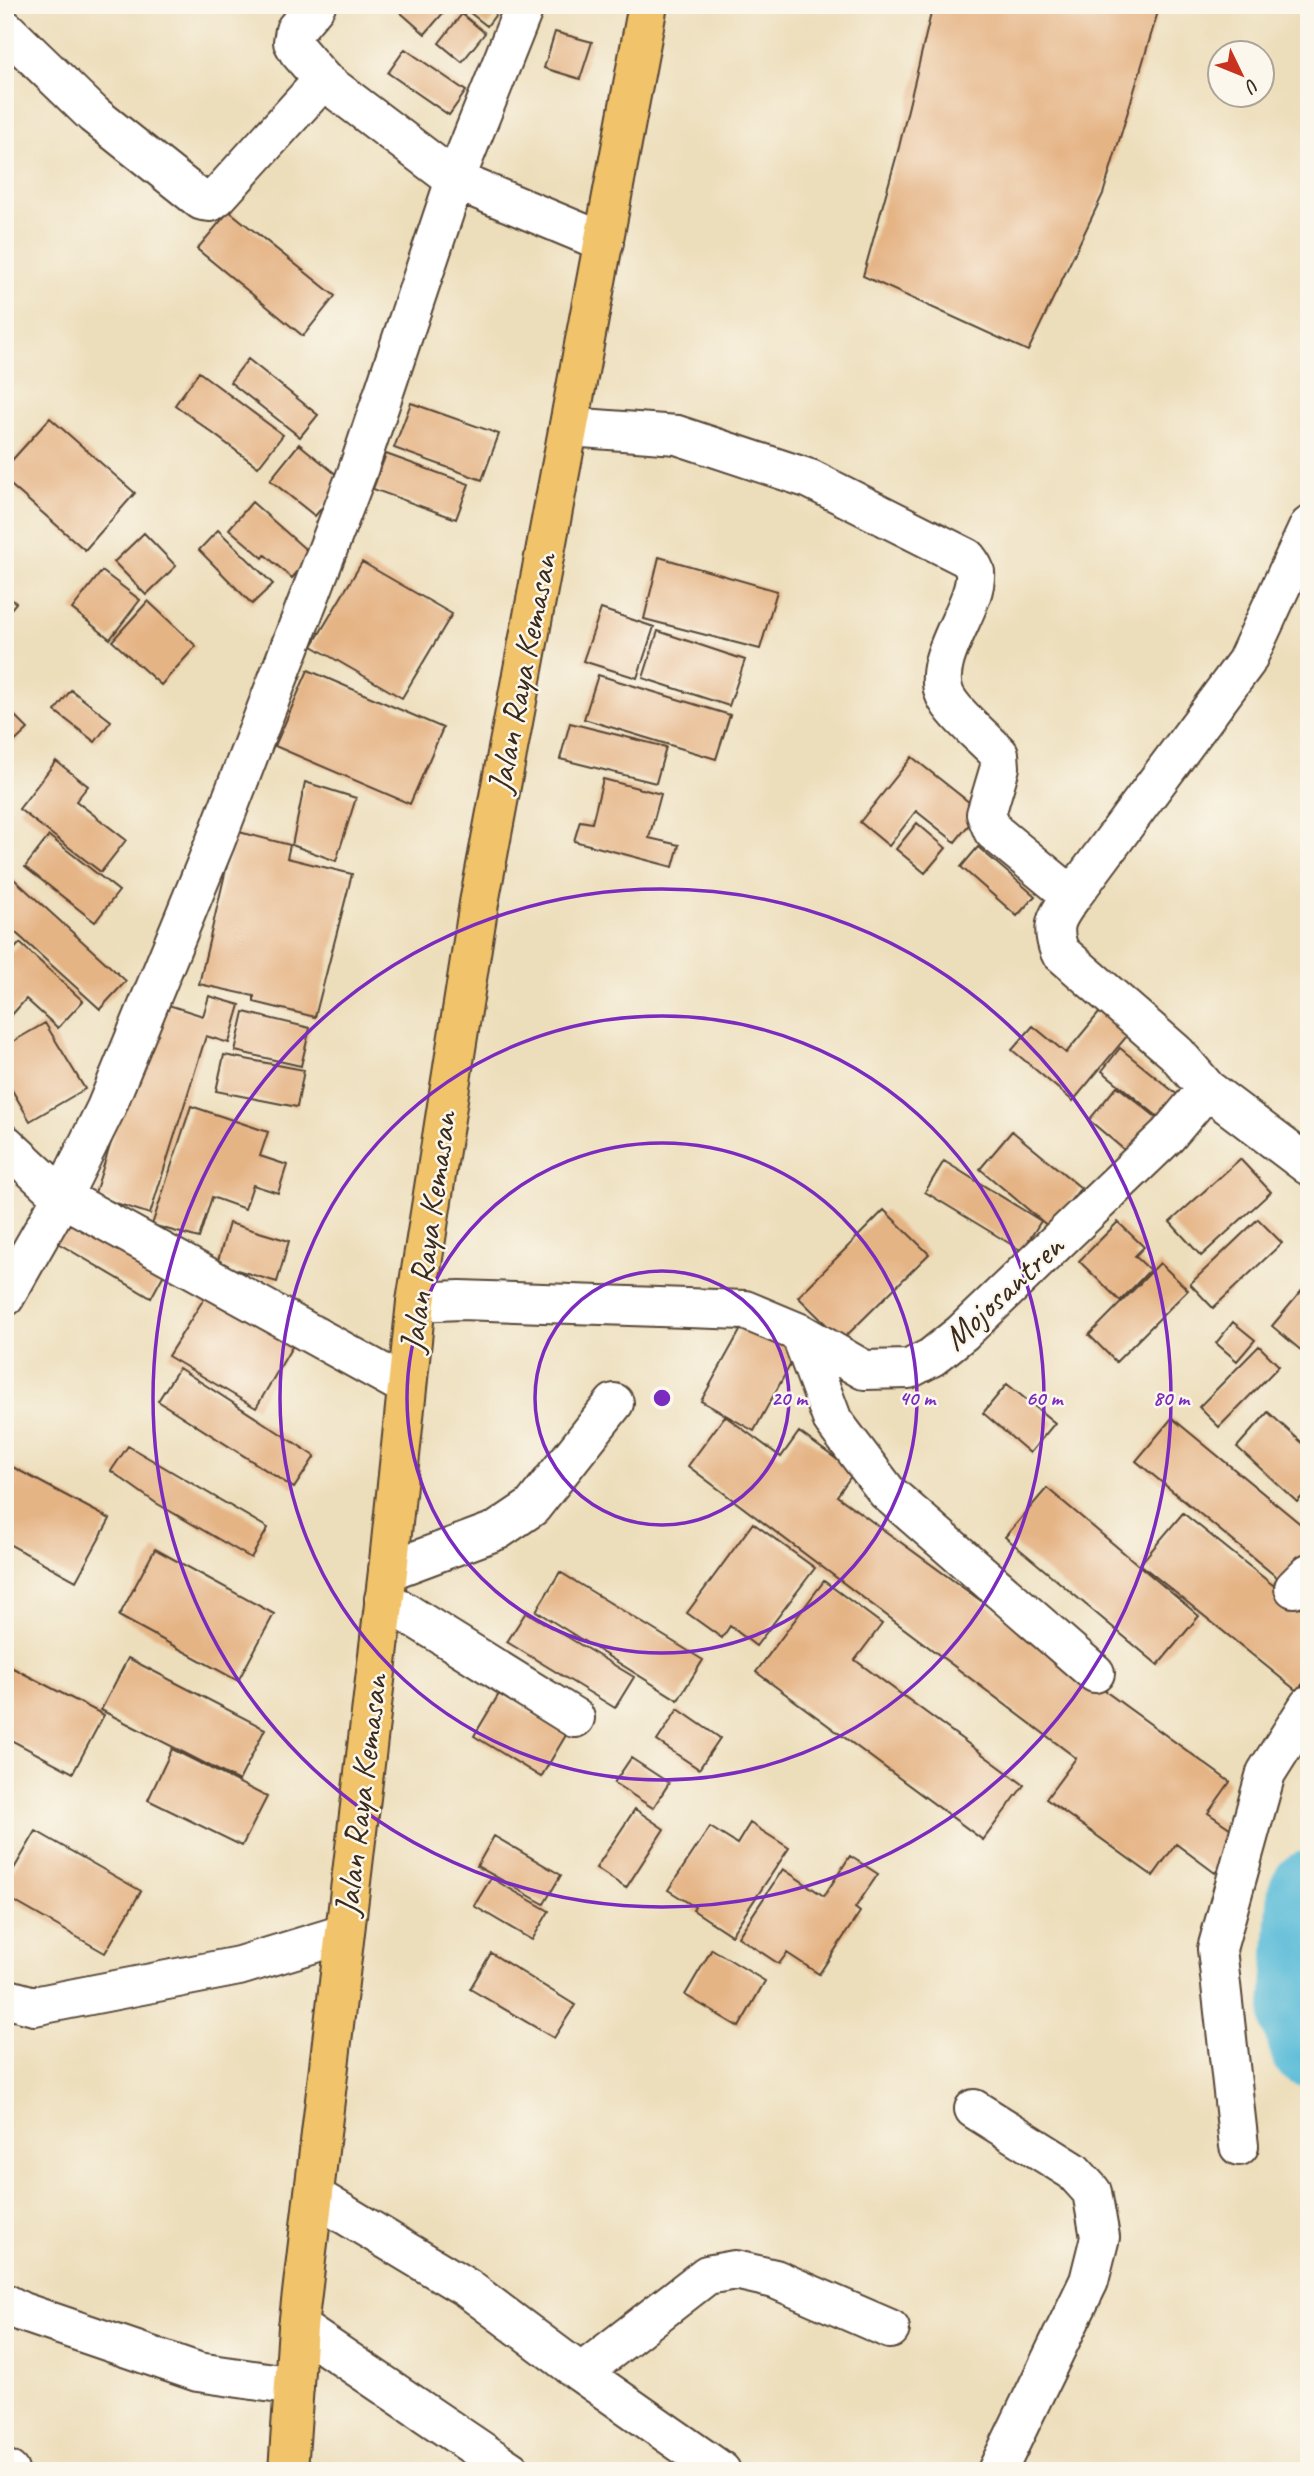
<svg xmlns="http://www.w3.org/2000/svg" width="1314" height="2476" font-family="Caveat,sans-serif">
<rect width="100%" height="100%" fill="#fbf7ec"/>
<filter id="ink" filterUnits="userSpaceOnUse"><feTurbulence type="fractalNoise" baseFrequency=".0143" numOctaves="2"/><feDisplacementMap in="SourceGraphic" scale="14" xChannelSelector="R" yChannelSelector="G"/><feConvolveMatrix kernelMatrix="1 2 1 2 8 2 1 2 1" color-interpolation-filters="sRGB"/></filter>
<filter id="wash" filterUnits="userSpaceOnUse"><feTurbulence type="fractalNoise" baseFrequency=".00686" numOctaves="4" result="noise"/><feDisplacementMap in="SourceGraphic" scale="28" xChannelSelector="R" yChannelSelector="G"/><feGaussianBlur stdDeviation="1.57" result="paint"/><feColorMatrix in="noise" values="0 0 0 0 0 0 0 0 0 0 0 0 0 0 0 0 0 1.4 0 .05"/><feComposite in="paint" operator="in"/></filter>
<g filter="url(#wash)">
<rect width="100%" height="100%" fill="#eddebb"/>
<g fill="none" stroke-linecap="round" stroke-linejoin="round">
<path stroke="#5abcd8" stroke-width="77" d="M1309,1889L1306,1895L1299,2017L1309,2049"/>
</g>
<g id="blocks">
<path fill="#e5b485" d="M392,5H450L425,34Z
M460,5H503L487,26Z
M933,5H1160L1103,194L1028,351L863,276L899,147Z
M462,14L485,33L462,62L439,43Z
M555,32L592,42L580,79L544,68Z
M405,49L466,91L449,115L388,73Z
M229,211L335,296L303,336L197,249Z
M248,359L318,415L300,437L230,382Z
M199,372L283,435L258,467L175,405Z
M411,403L499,434L482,480L394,448Z
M50,418L135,493L85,550L5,480V468Z
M299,444L344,481L315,516L270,480Z
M386,454L469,484L456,519L373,489Z
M252,502L312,555L292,578L265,555L263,558L229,529Z
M218,530L273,584L252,604L199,550Z
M144,533L176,566L146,595L114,562Z
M659,557L777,591L760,649L644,619Z
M362,562L452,614L402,698L312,646Z
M102,571L140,600L110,639L72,609Z
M5,594L16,603L5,616Z
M148,601L196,646L161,685L112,641Z
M601,609L654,627L637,678L583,661Z
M658,631L745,660L729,706L643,678Z
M308,670L443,728L410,804L275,746Z
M598,675L730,715L716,759L584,719Z
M71,690L111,721L95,742L55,711Z
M5,706L28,729L5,751Z
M570,723L666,747L656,783L560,759Z
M912,757L980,811L955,842L916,811L889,846L860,822Z
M56,761L88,786L76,801L126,840L101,872L19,809Z
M603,779L661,794L649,838L679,845L673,867L574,841L580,821L592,823Z
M305,782L356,798L336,861L292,845Z
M917,823L946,848L925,873L896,849Z
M235,831L290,845L287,858L352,874L315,1017L254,1002V996L199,984Z
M49,836L119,891L95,922L25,867Z
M978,847L1035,896L1017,916L961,867Z
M5,871L126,981L100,1009L5,923Z
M20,943L83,1001L58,1028L26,999L10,1017L5,1012V959Z
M209,996L240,1005L229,1043L206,1036L150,1214L94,1196L156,1001L203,1016Z
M1104,1007L1132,1030L1073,1101L1012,1050L1033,1026L1066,1053Z
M244,1012L310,1028L301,1066L235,1051Z
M45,1023L85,1089L30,1121L5,1078V1046Z
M1120,1048L1180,1097L1162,1120L1102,1071Z
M224,1055L304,1070L297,1107L216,1091Z
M1117,1086L1157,1118L1128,1153L1089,1120Z
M191,1106L268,1132L260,1156L287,1165L278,1193L253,1185L245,1209L212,1197L199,1238L152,1225Z
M1012,1131L1081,1188L1049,1227L980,1169Z
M1240,1159L1271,1192L1201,1256L1170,1222Z
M944,1161L1041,1221L1022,1251L925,1192Z
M884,1210L929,1254L842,1340L798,1297Z
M75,1211L169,1265L151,1298L56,1242Z
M1258,1219L1282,1243L1213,1308L1190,1284Z
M1118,1222L1144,1247L1135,1256L1150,1270L1120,1301L1079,1261Z
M229,1223L289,1241L277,1282L217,1264Z
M1160,1263L1188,1290L1116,1362L1089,1335Z
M1309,1282V1357L1272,1326Z
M210,1289L296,1340L256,1408L168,1356Z
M746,1320L799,1349L754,1431L701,1401Z
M1233,1322L1255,1340L1237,1361L1216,1343Z
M1259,1346L1279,1366L1219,1427L1199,1407Z
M179,1368L315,1456L294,1488L158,1401Z
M1007,1384L1055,1423L1030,1453L983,1413Z
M1268,1412L1309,1449V1489L1297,1502L1237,1447Z
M725,1416L781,1457L799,1432L854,1472L837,1496L1230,1782L1208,1813L1244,1838L1215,1873L1176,1844L1153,1876L1046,1799L1076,1758L688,1466Z
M1172,1418L1309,1531V1556L1285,1584L1136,1461Z
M128,1446L268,1528L251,1558L156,1503L111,1471Z
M7,1464L110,1519L76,1581L5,1542V1468Z
M1047,1488L1199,1616L1158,1665L1005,1537Z
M1183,1513L1309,1614V1676L1297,1691L1140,1564Z
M753,1523L815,1568L756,1646L730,1626L722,1638L687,1613Z
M155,1549L274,1614L238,1681L119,1616Z
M560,1572L703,1660L678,1700L536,1611Z
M824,1581L882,1624L855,1660L1024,1785L983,1840L756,1672Z
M526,1612L634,1677L615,1708L507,1642Z
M128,1658L265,1729L239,1781L101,1710Z
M5,1664L104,1715L73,1773L5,1737Z
M499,1694L566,1735L541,1777L474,1736Z
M678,1709L720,1738L699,1769L657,1741Z
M172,1749L267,1797L242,1846L148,1800Z
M631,1758L669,1783L653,1808L614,1783Z
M635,1809L664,1829L626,1888L596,1868Z
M750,1823L789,1848L731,1935L693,1910L695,1907L668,1890L710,1827L737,1844Z
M36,1831L141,1891L105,1953L5,1896V1884Z
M494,1836L561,1875L544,1904L477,1866Z
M850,1856L878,1874L855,1908L860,1912L819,1974L787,1953L779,1964L738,1937L783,1869L824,1896Z
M491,1878L549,1911L532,1940L474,1906Z
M712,1949L765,1981L739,2027L685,1995Z
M491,1953L575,2005L554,2038L470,1989Z"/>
</g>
</g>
<g filter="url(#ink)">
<use href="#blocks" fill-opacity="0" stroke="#564536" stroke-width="2"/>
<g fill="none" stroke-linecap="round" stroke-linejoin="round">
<defs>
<path id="minor" d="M316,5L295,30L293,42L298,51L323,80L455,180L604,242
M5,29L94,115L202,201L210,202L218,196L323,80
M569,427L677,435L810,479L967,558C971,563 974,567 975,572C978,606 929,659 945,695C954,715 984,737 999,754L1000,767L986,814L993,831L1072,896
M1207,1089L1309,1166
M5,1144L62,1197L406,1386
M5,1297L62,1197L106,1108L216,840L357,473L455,180L525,5
M416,1302L460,1300L745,1310L800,1333L864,1370L909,1369L932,1357L962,1333L1168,1135L1207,1089L1176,1053L1060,952C1050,926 1056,918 1072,896L1246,662L1309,526
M800,1333L833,1421L887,1492L1095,1673
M388,1571L498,1530L532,1507L614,1403
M1294,1588L1309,1573
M384,1599L575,1718
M5,1998L34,2006L239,1966L344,1934
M974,2109L1073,2171L1092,2192L1100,2237L1089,2281L997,2471
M1239,2146L1217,1949L1266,1773L1309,1705
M314,2196L467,2288L581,2373L721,2471
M5,2303L22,2312L198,2372L294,2386
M298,2327L511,2471
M581,2373L707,2275L735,2270L775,2279L890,2329
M5,2469L9,2471"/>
<path id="major" d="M288,2471L298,2327L388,1571L416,1302L479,903L648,5"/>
</defs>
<use href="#minor" stroke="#564536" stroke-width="42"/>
<use href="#major" stroke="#564536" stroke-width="42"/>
<use href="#minor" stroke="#fff" stroke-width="38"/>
<use href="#major" stroke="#f1c36a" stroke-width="38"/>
</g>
</g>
<g fill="none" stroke="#7b2cbf" stroke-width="3.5">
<circle cx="662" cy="1398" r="127"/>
<circle cx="662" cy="1398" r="255"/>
<circle cx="662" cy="1398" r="382"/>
<circle cx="662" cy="1398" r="509"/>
</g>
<g text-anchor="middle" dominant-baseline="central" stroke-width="5" stroke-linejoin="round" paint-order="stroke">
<g font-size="35" fill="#3b2a1e" stroke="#fbf7ec">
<text transform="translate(522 673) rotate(-79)">Jalan Raya Kemasan</text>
<text transform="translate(428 1232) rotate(-82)">Jalan Raya Kemasan</text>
<text transform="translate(1003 1292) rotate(-43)">Mojosantren</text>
<text transform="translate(361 1795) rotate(-83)">Jalan Raya Kemasan</text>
</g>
</g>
<circle cx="662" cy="1398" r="10" fill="#7b2cbf" stroke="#fbf7ec" stroke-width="3.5"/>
<g font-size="21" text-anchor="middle" font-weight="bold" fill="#7b2cbf" stroke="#fbf7ec" stroke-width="5" stroke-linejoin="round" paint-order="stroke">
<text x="789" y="1405">20 m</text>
<text x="917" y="1405">40 m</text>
<text x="1044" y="1405">60 m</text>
<text x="1171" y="1405">80 m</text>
</g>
<rect width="1314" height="2476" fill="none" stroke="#fbf7ec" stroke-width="28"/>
<g transform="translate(1241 74) rotate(133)"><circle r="33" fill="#fbf7ec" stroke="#aea59a" stroke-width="2"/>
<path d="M0-5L12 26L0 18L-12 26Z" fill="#c8321e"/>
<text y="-10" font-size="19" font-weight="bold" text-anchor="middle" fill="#3b2a1e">U</text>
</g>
</svg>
